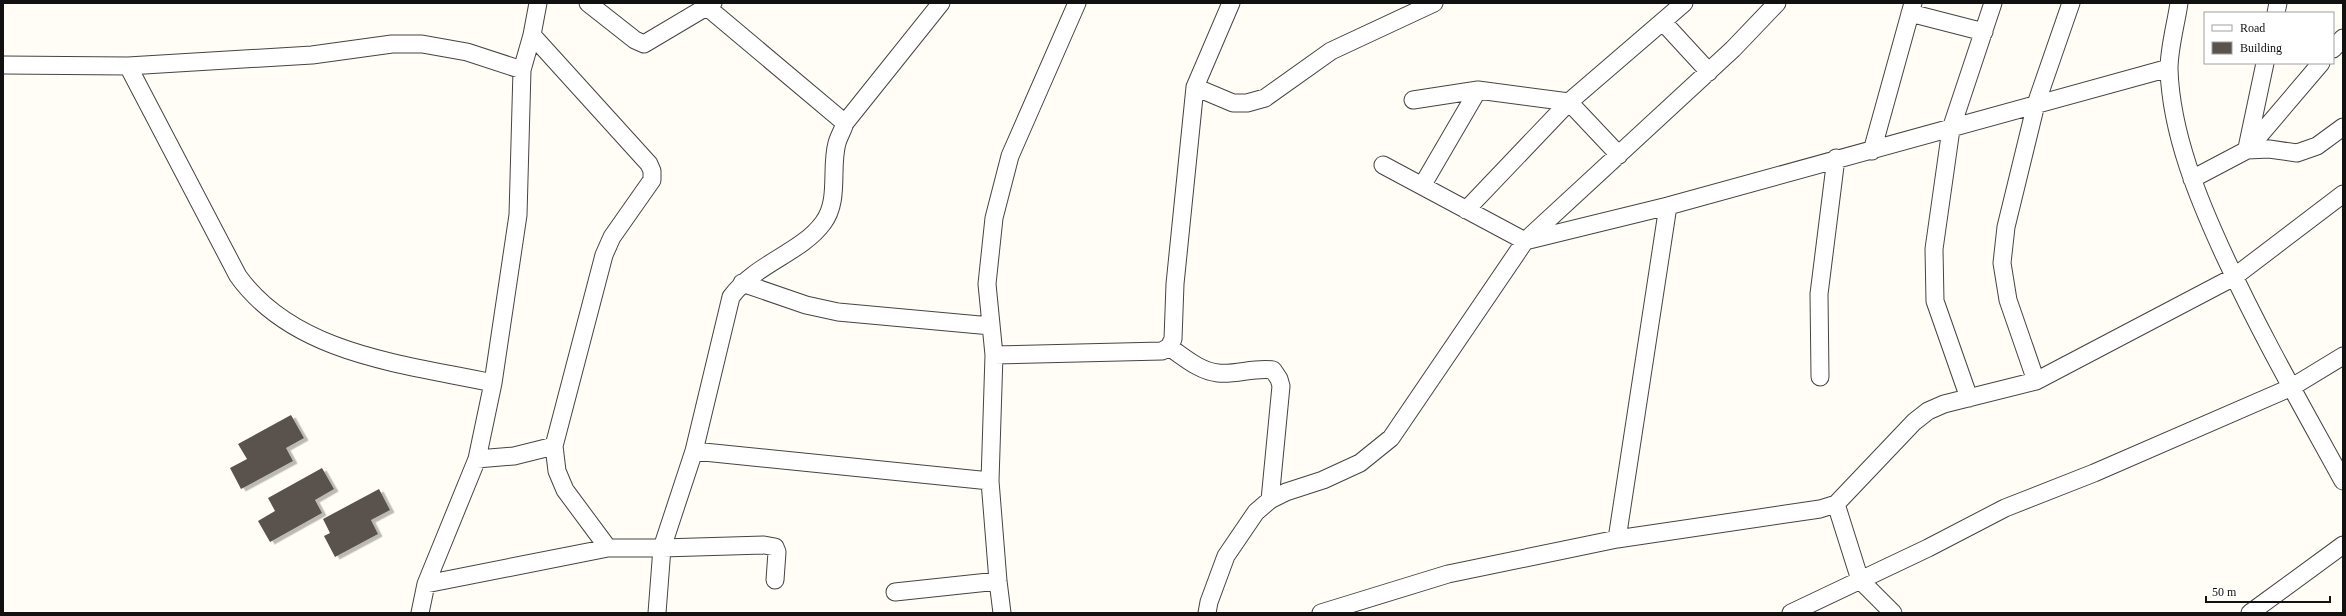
<svg xmlns="http://www.w3.org/2000/svg" width="2346" height="616" font-family="Georgia,serif">
<defs>
<filter id="shadow"><feDropShadow dx="4.5" dy="2.5" stdDeviation="0" flood-color="#0004"/></filter>
</defs>
<rect width="100%" height="100%" fill="#fffdf5"/>
<path fill="#5a524d" filter="url(#shadow)" d="M291,415L304,438L286,448L293,461L241,489L230,468L247,459L238,444Z
M322,468L334,489L315,500L322,513L270,542L258,521L275,511L268,498Z
M379,489L390,510L371,520L378,534L335,557L324,536L330,533L323,519Z"/>
<g fill="none" stroke-linecap="round" stroke-linejoin="round">
<defs>
<path id="minor" d="M588,3L635,40L644,44L713,3
M2179,3C2176,24 2169,48 2169,69C2171,134 2199,201 2226,259C2261,335 2303,408 2343,481
M707,7L845,123
M1910,13L1984,32
M2276,13L2278,3
M1663,22L1709,72
M532,35L649,164L652,171V180L612,237L604,255L554,446L557,471L565,490L608,548
M2333,49L2343,38
M3,65L128,66L312,55L392,44H422L467,52L522,70
M128,66L238,276C295,355 405,364 493,383
M1195,87L1233,103H1247L1265,98L1331,51L1434,3
M1413,100L1478,90L1569,102L1619,155
M2247,148L2265,63
M2247,150L2269,149L2297,153L2317,146L2343,127
M1872,151L1913,3
M1383,165L1525,241L1733,49L1777,3
M2192,179L2247,150L2321,63
M1422,186L1478,90
M1466,210L1569,102L1684,3
M742,283L806,305L838,312L991,326
M1169,347C1184,357 1199,371 1218,373C1236,375 1255,367 1273,370L1279,379L1281,386L1270,500
M994,355L1162,351L1169,347L1173,339L1175,284L1195,87L1231,3
M1820,377L1819,294L1836,158
M2036,381L2008,300L2002,263L2006,227L2036,104L2071,3
M1969,398L1935,301L1934,249L1951,129L1993,3
M694,451L990,481
M477,459L514,456L554,446
M1836,504L1860,580L1893,613
M1617,539L1668,206
M426,584L608,548H662L764,545L775,547L777,552L775,580
M895,592L998,581
M420,613L426,584L477,459L493,383L518,215L522,70L532,35L538,3
M657,613L662,548L694,451L731,297C756,263 801,253 823,223C840,201 830,168 837,143C839,136 843,130 845,123L941,3
M1002,613L998,581L990,481L994,355L987,284L994,218L1010,156L1077,3
M1207,613L1209,602L1226,556L1256,512L1270,500L1286,492L1323,480L1360,463L1391,438L1525,241L1668,206L2169,68
M1321,613L1448,574L1617,539L1820,509L1836,504L1914,422L1928,411L1944,404L2036,381L2234,277L2343,194
M1791,613L1928,548L2005,508L2094,473L2292,387L2343,356
M2250,613L2343,545"/>
</defs>
<use href="#minor" stroke="#444" stroke-width="19"/>
<use href="#minor" stroke="#fff" stroke-width="17"/>
</g>
<rect width="2346" height="616" fill="none" stroke="#111111" stroke-width="8"/>
<rect x="2204" y="12" width="130" height="52" fill="#ffffff" stroke="#a0a0a0"/>
<rect x="2212" y="25" width="20" height="6" fill="#ffffff" stroke="#a0a0a0"/>
<text x="2240" y="32" font-size="12" fill="#111111">Road</text>
<rect x="2212" y="42" width="20" height="12" fill="#5a524d" stroke="#a0a0a0"/>
<text x="2240" y="52" font-size="12" fill="#111111">Building</text>
<path d="M2206 596v6h124v-6" fill="none" stroke="#111111" stroke-width="2"/>
<text x="2212" y="596" font-size="12" fill="#111111" stroke="#ffffff" stroke-width="3" paint-order="stroke">50 m</text>
</svg>
